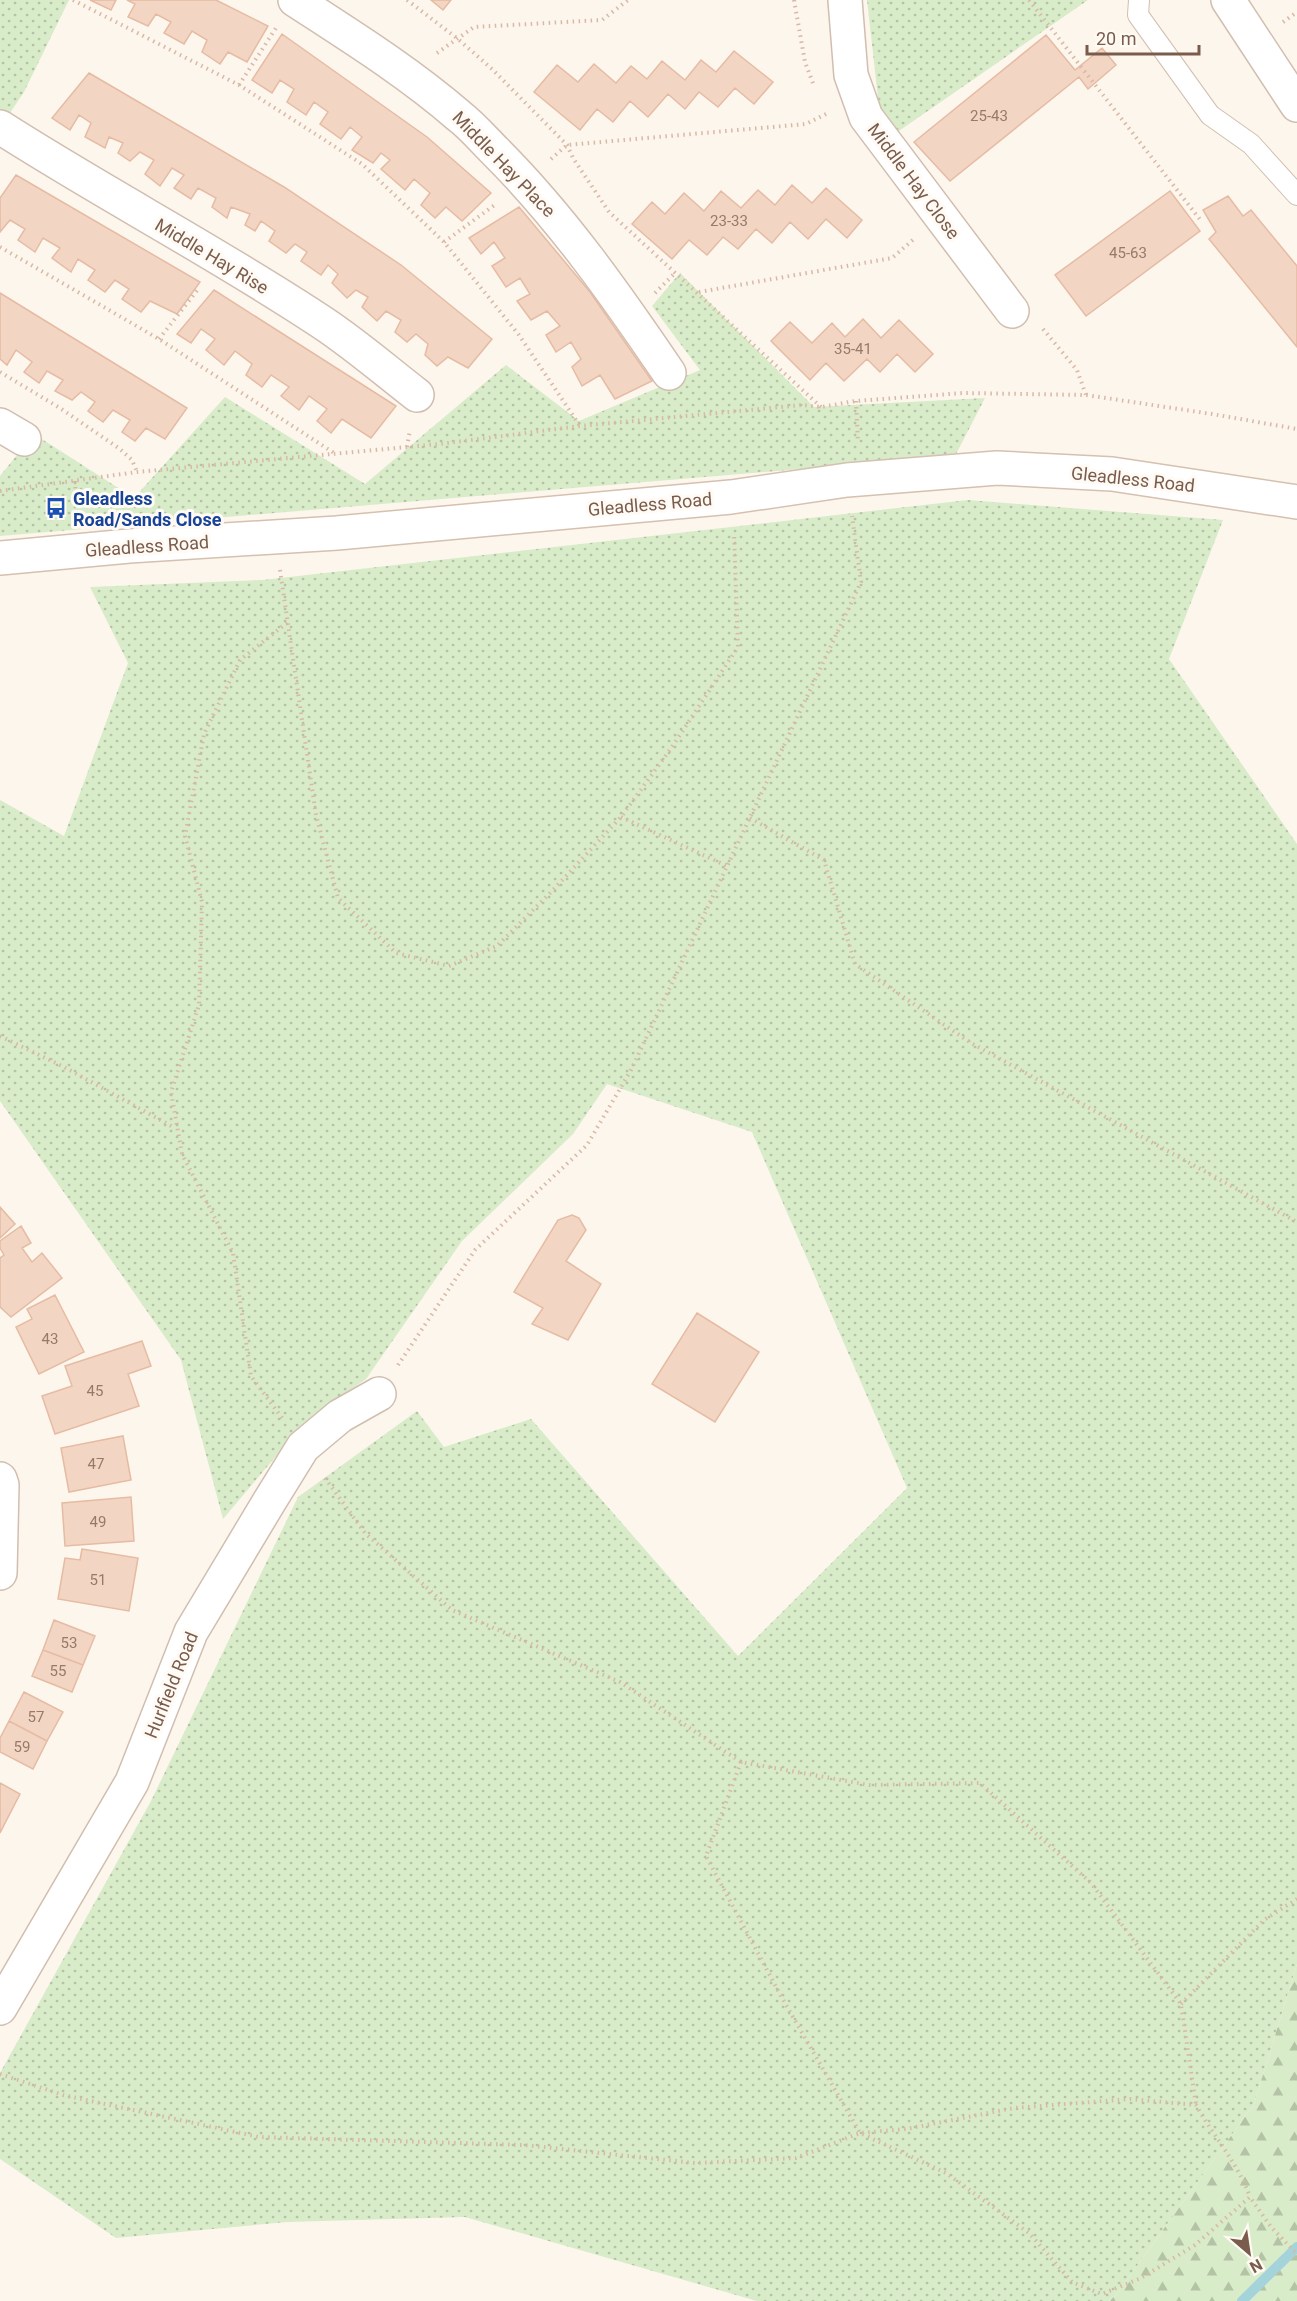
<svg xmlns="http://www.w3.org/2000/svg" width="1297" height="2301" font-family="Roboto,sans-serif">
<defs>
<pattern id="grass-dots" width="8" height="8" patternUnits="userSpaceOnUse" patternTransform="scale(1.5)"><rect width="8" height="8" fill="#d8ecc9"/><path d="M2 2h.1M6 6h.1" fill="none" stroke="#b4c2a5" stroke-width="1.8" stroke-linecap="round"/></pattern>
<pattern id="forest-firs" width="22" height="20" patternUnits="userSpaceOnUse" patternTransform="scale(1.5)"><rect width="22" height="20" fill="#d8ecc9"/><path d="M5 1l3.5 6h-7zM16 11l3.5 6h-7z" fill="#b4c2a5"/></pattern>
</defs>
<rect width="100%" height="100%" fill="#fdf6ec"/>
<path fill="url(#grass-dots)" d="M0,0H69L24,92L0,128Z
M867,0H1088L883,142Z
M680,273L814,407L985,398L955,456L0,536V476L34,434L134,498L225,397L365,484L506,365L579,421L700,370L652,306Z
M968,500L1223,520L1169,659L1297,844V1964L1254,2104L1116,2295L1109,2301H757L465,2217L287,2222L116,2238L0,2159V2073L151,1801L298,1497L417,1411L444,1447L531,1419L738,1656L907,1488L752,1132L607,1084L573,1134L462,1241L366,1379L304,1423L223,1519L181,1360L0,1101V800L64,836L128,663L90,587L263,580Z"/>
<path fill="url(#forest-firs)" d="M1297,1964V2301H1109L1116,2295L1254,2104Z"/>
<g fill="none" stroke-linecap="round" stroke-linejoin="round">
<path stroke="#a5d3da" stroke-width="10" d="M1242,2301L1297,2247"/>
</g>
<path fill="#f3d5c3" stroke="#e6bba3" stroke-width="1.5" d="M90,0H116L111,10Z
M127,0H216L268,26L247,62L228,52L220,64L202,52L207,40L192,31L184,44L164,33L171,22L156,14L148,26L128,17L135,4Z
M431,0H451L443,10Z
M282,34L427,137L491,193L462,221L446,207L435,218L421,205L430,193L414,179L405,190L381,169L390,160L381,153L373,163L352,150L362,137L350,127L341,139L320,124L328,112L314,102L306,115L287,102L294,89L280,80L272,93L252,80Z
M1046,35L1075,70L1102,48L1116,65L1088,89L1079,77L950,181L914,142Z
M734,51L773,82L754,104L735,88L718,107L699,92L685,109L668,94L648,117L630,101L613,122L597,109L580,130L534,92L557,65L578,82L594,64L616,83L631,66L647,79L662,61L685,80L701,60L716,72Z
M89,73L284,187L401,265L492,339L468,368L448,357L437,366L425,355L428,344L416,334L407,342L395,332L401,320L386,311L377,321L362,307L368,297L356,290L347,298L332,283L338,274L328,265L321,275L301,261L307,252L295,244L286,253L269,241L275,231L261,221L255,231L245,225L250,214L231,207L227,218L212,207L216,198L198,188L191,199L174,188L184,175L172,168L160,186L145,174L154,160L140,152L130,161L118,153L123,143L109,137L105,148L85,137L91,123L79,115L70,130L52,118Z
M16,175L200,282L177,314L150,301L141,312L122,299L129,289L115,280L105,292L88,280L95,270L78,259L71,272L52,258L60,248L43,238L35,252L18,240L25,229L10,220L0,232V198Z
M792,185L812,203L826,188L862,220L847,238L826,219L808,239L790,222L772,243L756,229L738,249L723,237L707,255L689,240L672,259L632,224L652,202L665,214L684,193L704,211L721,191L741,208L758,190L775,205Z
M1170,191L1200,231L1086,316L1055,275Z
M1228,196L1243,216L1251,210L1297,266V347L1209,239L1216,232L1203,210Z
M519,207L590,292L652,381L615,399L600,375L582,386L572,367L581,359L571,342L556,352L546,335L560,326L547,311L531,320L517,301L530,294L520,278L506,287L492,266L505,258L494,242L481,254L469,238Z
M214,290L396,406L371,438L342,419L331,433L317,421L327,409L309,396L299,410L281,396L289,387L271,375L262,387L246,375L252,364L235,351L224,365L206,350L215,339L201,329L191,343L177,334Z
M0,293L187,408L165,439L146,428L135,441L122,432L130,420L113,410L103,422L88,411L95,402L81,392L72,400L55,391L63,380L47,371L39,383L24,372L32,362L16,350L7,365L0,359Z
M863,319L881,338L899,320L933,354L915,372L897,354L880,372L867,359L844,381L826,363L810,380L771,341L790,322L812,343L832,323L845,337Z
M0,1207L15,1224L0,1238Z
M572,1215L579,1218L586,1230L566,1261L601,1284L568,1340L532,1324L543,1308L514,1292L558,1220Z
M21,1226L31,1243L22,1248L32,1262L42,1253L62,1278L11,1317L0,1307V1258L4,1255L0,1248V1241Z
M55,1295L84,1352L39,1374L16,1327L32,1319L27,1309Z
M697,1313L759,1352L715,1422L652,1384Z
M142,1341L151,1366L128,1374L139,1406L55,1434L42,1396L72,1386L65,1366Z
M123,1436L131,1480L69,1492L61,1448Z
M131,1497L134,1541L65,1546L62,1503Z
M82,1549L138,1558L129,1611L58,1599L65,1558L80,1560Z
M54,1620L95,1636L83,1665L43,1650Z
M43,1650L83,1665L72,1692L32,1676Z
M24,1692L63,1712L47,1741L9,1721Z
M9,1721L47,1741L33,1769L0,1752V1738Z
M0,1783L20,1794L0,1833Z"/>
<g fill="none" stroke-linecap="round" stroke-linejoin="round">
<defs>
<path id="service" d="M1139,0L1138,15L1210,115L1251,144L1297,195"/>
<path id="minor" d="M295,0C352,37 408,72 459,116C472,126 483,139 495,151C562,218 616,295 669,373
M845,0L851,75L866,117L1012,311
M0,127C106,195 218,253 323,323C356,345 386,371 417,395
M0,425L24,439
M0,1479L2,1485L0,1573
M0,2008L132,1782L191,1632L269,1502L303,1447L340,1416L379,1394"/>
<path id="tertiary" d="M1228,0L1297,105"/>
<path id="secondary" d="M0,558L129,546L337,533L731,497L847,480L997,468L1112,474L1297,502"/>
</defs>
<use href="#service" stroke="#d1beb0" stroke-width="22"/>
<use href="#minor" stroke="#d1beb0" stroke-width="36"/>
<use href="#tertiary" stroke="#d1beb0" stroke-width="36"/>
<use href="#secondary" stroke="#d6c0b0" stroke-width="36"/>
<path stroke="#d9b8a5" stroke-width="4" stroke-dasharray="1.5 4.5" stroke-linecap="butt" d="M73,0L239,85L362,164L444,242L519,335L580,426
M407,0L458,39L493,70L567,145L573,158L609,212L821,407
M794,0L805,62L814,86
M1029,0L1202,222
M1283,22L1297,12
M437,53L474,27L602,20L628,0
M239,85L276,28
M551,159L567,145L806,124L826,114
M444,242L496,204
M0,247L159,339L334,453
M699,292L892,258L914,239
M655,293L675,273
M1043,329L1077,370L1086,395
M159,339L199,288
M0,372L60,408L120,449L132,460L137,472
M856,401L858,442
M407,447L410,430
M75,481L77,516
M0,491L137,472L440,444L580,426L802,405L821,407L856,401L963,393L1086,395L1212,414L1297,429
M280,570L316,815L338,898L396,953L449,966L497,946L553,890L621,817L672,747L738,647L734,533
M621,817L727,866
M750,818L824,860L855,964L971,1043L1297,1222
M0,1036L64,1067L175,1128
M398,1365L475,1250L587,1145L631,1070L861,582L852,516
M282,1418L251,1376L233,1253L182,1154L171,1092L199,1005L202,902L185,836L204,734L240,660L288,622
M325,1478L365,1533L452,1610L620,1682L741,1762L869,1785L980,1783L1091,1883L1181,2004L1196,2105
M741,1762L706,1856L782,1998L860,2133L946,2173L1029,2233L1072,2282L1102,2294L1141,2278L1195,2245L1250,2197L1271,2227L1297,2254
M1181,2004L1264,1920L1297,1899
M0,2074L63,2095L259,2137L524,2145L695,2163L796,2158L860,2133L906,2129L1014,2108L1130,2099L1196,2105C1214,2137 1237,2162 1250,2197"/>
<use href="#service" stroke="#fff" stroke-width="20"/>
<use href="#minor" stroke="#fff" stroke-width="33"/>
<use href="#tertiary" stroke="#fff" stroke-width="33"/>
<use href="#secondary" stroke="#fff" stroke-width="33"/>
</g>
<defs>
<symbol id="bus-bare" viewBox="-9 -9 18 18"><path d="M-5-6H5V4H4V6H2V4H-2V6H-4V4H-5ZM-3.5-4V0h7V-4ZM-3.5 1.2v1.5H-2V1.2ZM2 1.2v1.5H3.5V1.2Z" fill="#1a4fb4" stroke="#fffaf3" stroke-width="2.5" paint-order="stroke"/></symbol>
</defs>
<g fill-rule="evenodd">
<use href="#bus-bare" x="41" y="493" width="30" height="30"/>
</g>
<g text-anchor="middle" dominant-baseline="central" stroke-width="6" stroke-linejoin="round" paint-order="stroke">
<g font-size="15" fill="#987a6a">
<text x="989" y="116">25-43</text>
<text x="729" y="221">23-33</text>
<text x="1128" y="253">45-63</text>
<text x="853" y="349">35-41</text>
<text x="50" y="1339">43</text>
<text x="95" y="1391">45</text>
<text x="96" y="1464">47</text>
<text x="98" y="1522">49</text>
<text x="98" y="1580">51</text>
<text x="69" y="1643">53</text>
<text x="58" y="1671">55</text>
<text x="36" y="1717">57</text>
<text x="22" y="1747">59</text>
</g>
<g font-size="18" fill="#7a5c4d" stroke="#fffaf3">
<text transform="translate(504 164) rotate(46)">Middle Hay Place</text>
<text transform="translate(914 181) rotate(53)">Middle Hay Close</text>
<text transform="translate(212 256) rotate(31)">Middle Hay Rise</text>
<text transform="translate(1133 479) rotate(6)">Gleadless Road</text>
<text transform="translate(650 504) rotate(-5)">Gleadless Road</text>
<text transform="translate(147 546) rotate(-4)">Gleadless Road</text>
<text transform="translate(171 1685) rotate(-68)">Hurlfield Road</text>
</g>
<g font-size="18" font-weight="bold" fill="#164399" stroke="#fffaf3" text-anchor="start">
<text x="73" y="498">Gleadless<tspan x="73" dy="21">Road/Sands Close</tspan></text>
</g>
</g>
<g transform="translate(1249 2253) rotate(151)" stroke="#fffaf3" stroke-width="4.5" paint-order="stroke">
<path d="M0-4.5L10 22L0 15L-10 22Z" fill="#7a5c4d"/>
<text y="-9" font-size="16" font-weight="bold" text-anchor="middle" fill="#7a5c4d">N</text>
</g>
<path d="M1087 45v9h112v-9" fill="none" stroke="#7a5c4d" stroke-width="3"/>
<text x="1096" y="45" font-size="18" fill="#7a5c4d" stroke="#fffaf3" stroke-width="4.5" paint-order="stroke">20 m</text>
</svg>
